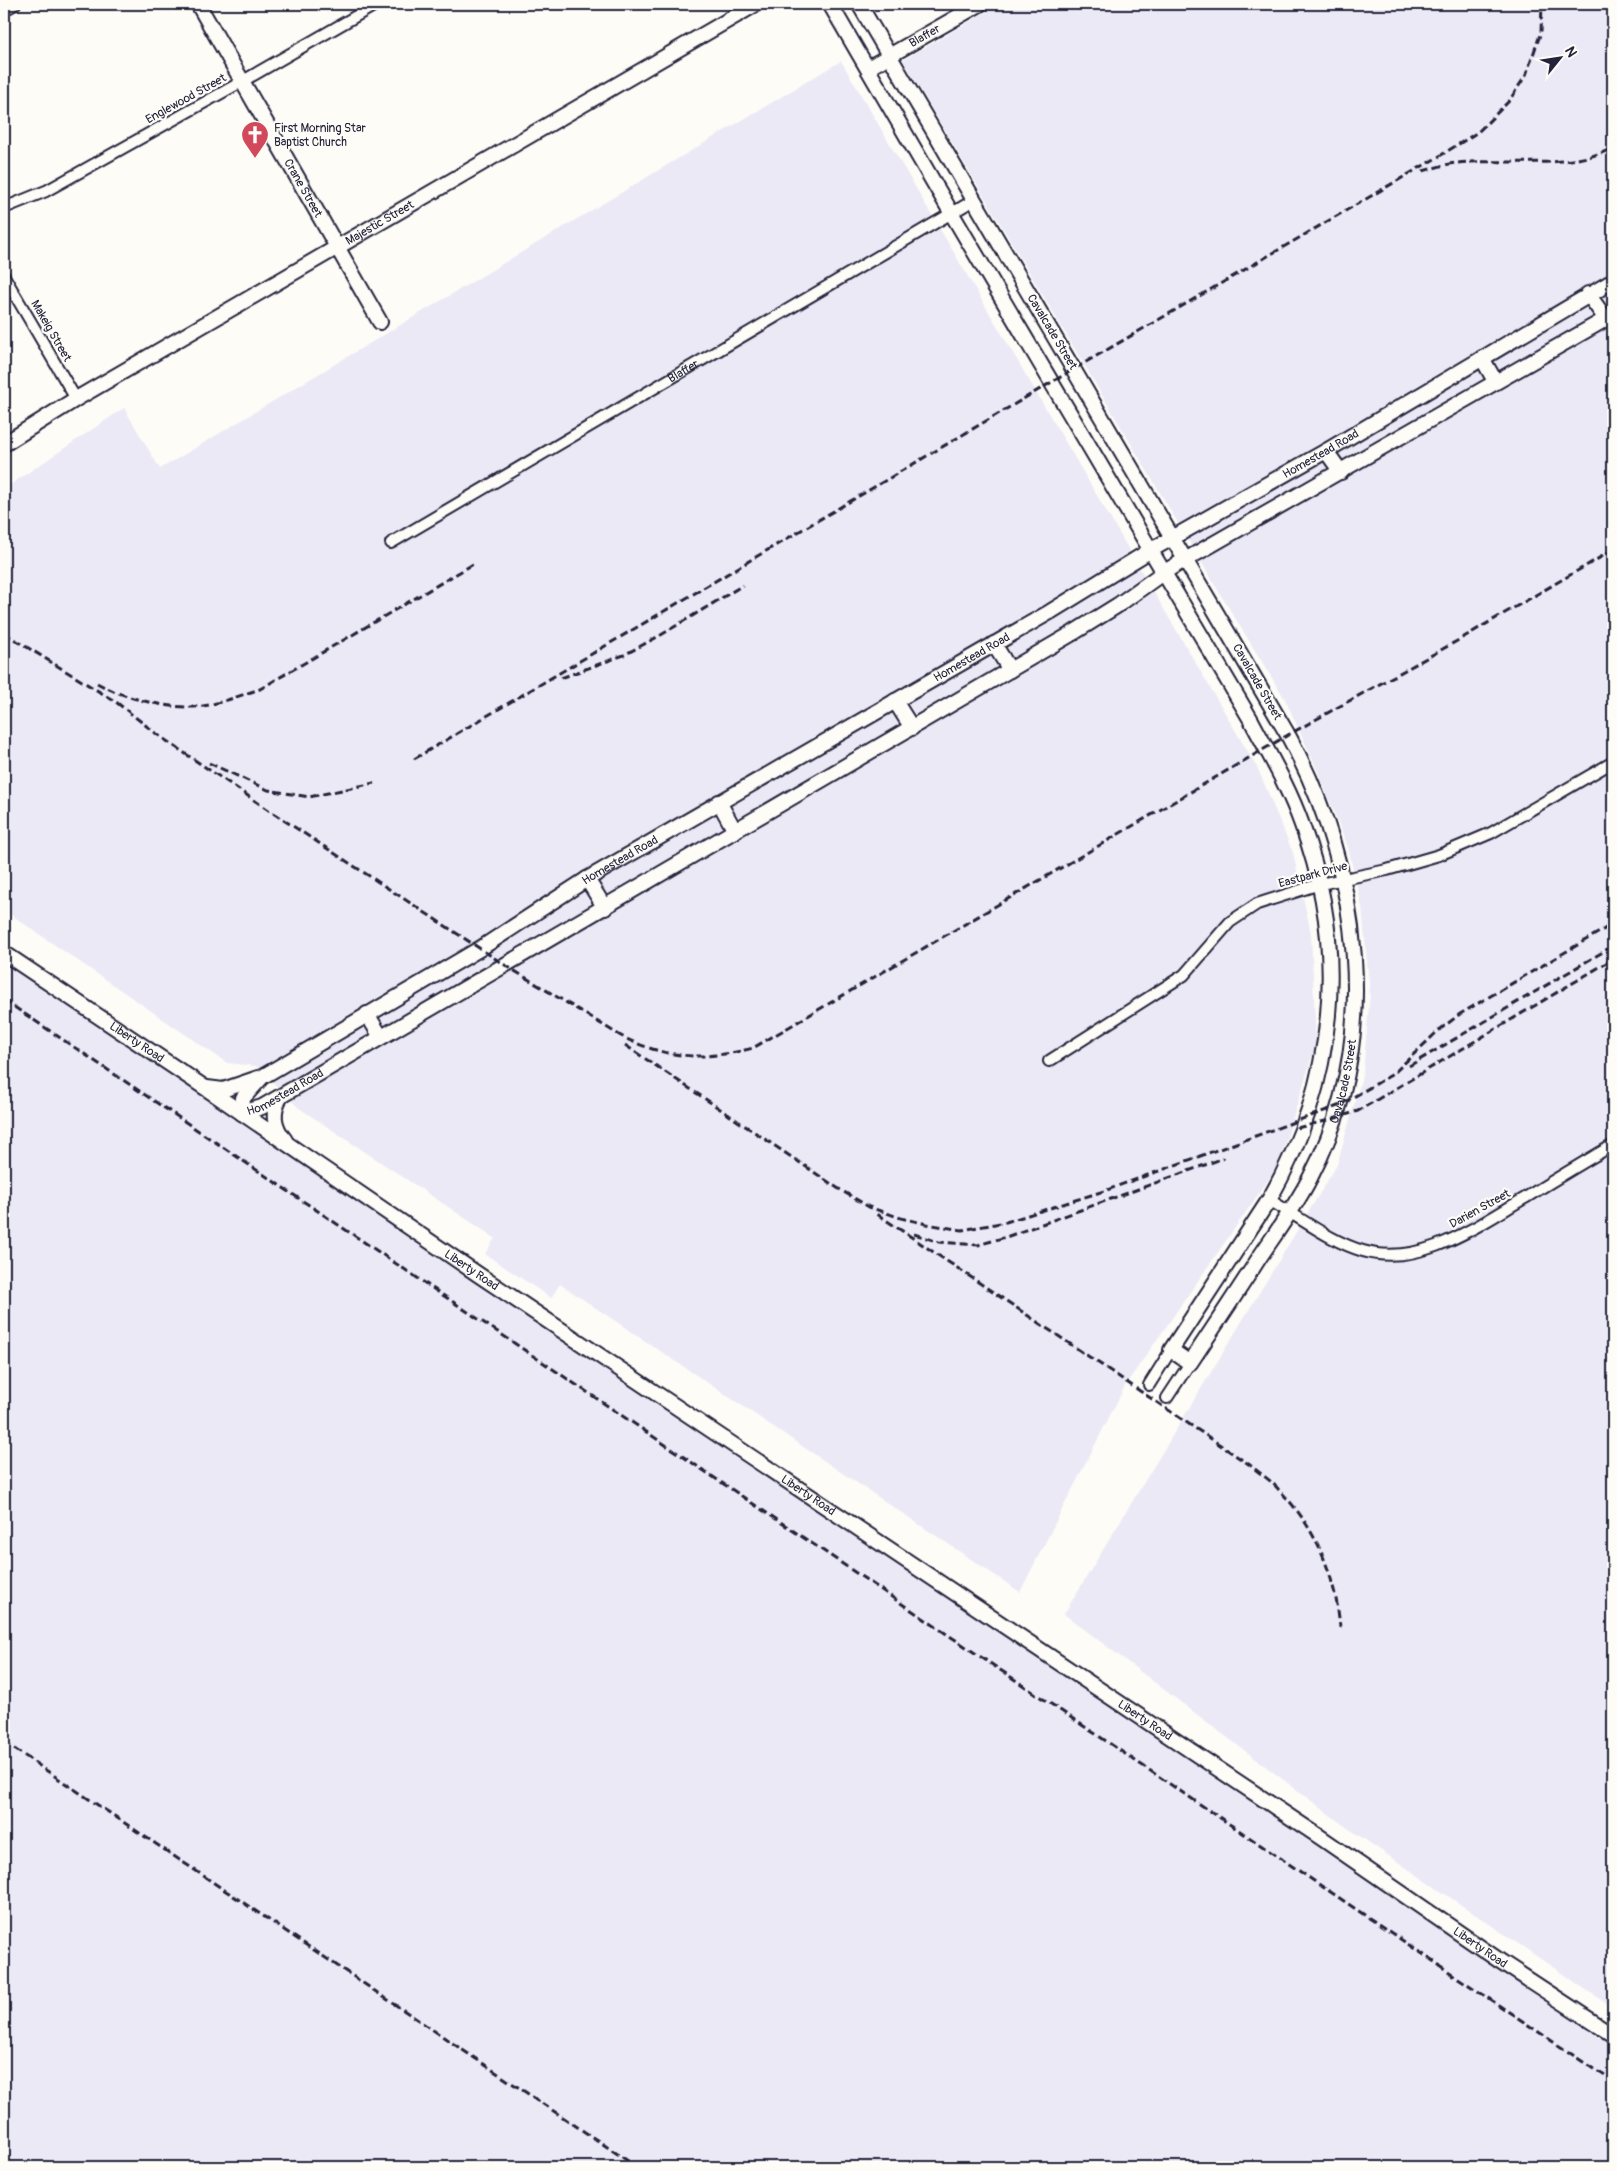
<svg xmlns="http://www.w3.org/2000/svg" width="1617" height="2171" font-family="Pangolin,sans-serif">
<rect width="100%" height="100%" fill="#fdfcf7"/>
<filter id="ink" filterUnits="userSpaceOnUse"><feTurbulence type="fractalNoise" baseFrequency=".02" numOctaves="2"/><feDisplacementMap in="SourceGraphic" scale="10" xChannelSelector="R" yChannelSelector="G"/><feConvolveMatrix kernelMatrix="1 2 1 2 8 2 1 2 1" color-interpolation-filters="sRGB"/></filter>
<g filter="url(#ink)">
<path fill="#ebe9f5" d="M1000,4H1613V2008L1342,1824L1064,1614L1337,1165L1363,1073L1370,994L1362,907L1348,847L1316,767L1285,699L1222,597L903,60Z
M841,61L1258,769L1293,853L1311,933L1316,1044L1278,1166L1126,1384L1020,1592L560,1284L551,1298L485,1254L495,1238L299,1108L256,1066L227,1063L4,910V489L124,408L160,469Z
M4,963L1613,2039V2167H4Z"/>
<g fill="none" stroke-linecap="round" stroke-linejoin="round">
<defs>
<g id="street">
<path d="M4,10L15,4"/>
<path d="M4,208L46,191L243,81L377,4"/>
<path d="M4,276L76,399"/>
<path id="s1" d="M391,543L974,200"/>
<path d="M1049,1061L1184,975L1230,922L1257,904L1320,884L1387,870L1439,855L1491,833L1613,762"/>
<path d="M1269,1200C1300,1217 1329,1241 1363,1251C1421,1268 1478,1225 1525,1198C1554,1180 1584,1162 1613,1145"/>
<path d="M1149,1385L1171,1350"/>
<path d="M1167,1398L1190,1363"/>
</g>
<g id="secondary">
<path id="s2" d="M198,4L380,322"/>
<path id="s3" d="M830,4L952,214L1251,720C1269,754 1289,788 1302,825C1349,951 1335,1084 1269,1200L1171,1350L1190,1363C1214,1327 1238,1291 1261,1255C1278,1230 1296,1205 1310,1178C1383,1039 1361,869 1288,735L859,4"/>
<path id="s4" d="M868,68L980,4"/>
<path d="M1588,294L1606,319"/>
<path d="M1482,358L1495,381"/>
<path id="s5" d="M4,444L76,399L756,4"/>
<path d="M1326,451L1341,472"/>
<path d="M994,644L1010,670"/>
<path d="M895,701L912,728"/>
<path d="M719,802L735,831"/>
<path d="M587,879L605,908"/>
<path id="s6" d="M4,953L204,1087L479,1275L1320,1837L1500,1961L1613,2035"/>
<path d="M367,1014L381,1037"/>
<path d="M207,1088L223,1090L258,1078"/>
<path d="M281,1096C271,1111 273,1126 285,1140"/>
<path id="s7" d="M242,1113L243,1098L262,1077L481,948L587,879L1050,612L1151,550L1326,451L1613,281"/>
<path id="s8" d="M242,1113L262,1107L1073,633L1118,605L1164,572L1613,315"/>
</g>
</defs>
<use href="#street" stroke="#22223b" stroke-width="14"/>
<use href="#secondary" stroke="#22223b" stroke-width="18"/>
<use href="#street" stroke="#fdfcf7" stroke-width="10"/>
<use href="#secondary" stroke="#fdfcf7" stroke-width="14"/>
<path stroke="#22223b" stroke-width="3" stroke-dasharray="8 4" stroke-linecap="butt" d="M1423,171C1434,168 1446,164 1457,163C1509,158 1565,171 1613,148
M4,633L116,702L158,735L273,813L505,965L621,1036C666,1059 705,1061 753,1048L1288,735L1457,641L1613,550
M561,678L624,655L661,635L743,585
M97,683C123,698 173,711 203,706C222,703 241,695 260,689L475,563
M414,759L1074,369L1438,157L1478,132L1509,101L1526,75L1541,32L1542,4
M209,763L268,790L309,797L374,783
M4,1000L1613,2082
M625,1045L839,1189L869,1207L901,1218L927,1224L962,1230L1006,1222L1104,1191L1338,1106L1393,1074L1438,1031L1460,1014L1613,924
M1409,1066L1613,946
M1297,1128L1333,1119L1358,1111L1613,959
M877,1214L1250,1465C1259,1473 1271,1480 1279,1490C1316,1527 1336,1577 1340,1628
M914,1234L939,1242L978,1245L1006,1237L1224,1158
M4,1742L637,2167"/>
</g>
</g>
<defs>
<symbol id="church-pin" viewBox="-11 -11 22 30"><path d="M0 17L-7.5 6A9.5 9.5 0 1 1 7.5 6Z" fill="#d1495b" stroke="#fdfcf7"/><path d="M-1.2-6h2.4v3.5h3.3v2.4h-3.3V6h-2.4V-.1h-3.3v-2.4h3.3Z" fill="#fff"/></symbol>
</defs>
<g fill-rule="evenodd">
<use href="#church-pin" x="239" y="119" width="32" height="43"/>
</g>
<g text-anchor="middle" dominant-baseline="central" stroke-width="4.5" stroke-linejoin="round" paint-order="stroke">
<g font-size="12" fill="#22223b" stroke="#fdfcf7">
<text stroke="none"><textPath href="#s4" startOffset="65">Blaffer</textPath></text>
<text transform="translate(186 99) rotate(-29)">Englewood Street</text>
<text stroke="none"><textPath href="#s2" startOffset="212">Crane Street</textPath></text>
<text stroke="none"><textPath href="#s5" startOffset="436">Majestic Street</textPath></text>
<text transform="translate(51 331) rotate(60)">Makeig Street</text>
<text transform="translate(1052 332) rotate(59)">Cavalcade Street</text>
<text stroke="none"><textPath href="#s1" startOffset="339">Blaffer</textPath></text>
<text stroke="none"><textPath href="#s7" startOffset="1272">Homestead Road</textPath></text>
<text stroke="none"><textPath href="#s7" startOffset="868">Homestead Road</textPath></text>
<text transform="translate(1257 682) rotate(60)">Cavalcade Street</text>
<text stroke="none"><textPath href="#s7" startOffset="462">Homestead Road</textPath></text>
<text transform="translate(1313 875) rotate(-15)">Eastpark Drive</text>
<text stroke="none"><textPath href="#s6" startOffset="160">Liberty Road</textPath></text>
<text stroke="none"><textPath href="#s3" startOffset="1862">Cavalcade Street</textPath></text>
<text stroke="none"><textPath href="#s8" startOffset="48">Homestead Road</textPath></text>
<text transform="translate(1480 1209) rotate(-29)">Darien Street</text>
<text stroke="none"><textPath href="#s6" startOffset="565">Liberty Road</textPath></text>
<text stroke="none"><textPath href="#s6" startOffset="970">Liberty Road</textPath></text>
<text stroke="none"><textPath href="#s6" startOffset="1375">Liberty Road</textPath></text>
<text stroke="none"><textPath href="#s6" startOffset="1780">Liberty Road</textPath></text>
</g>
<g font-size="12" fill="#22223b" stroke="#fdfcf7" text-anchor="start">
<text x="274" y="128">First Morning Star<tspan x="274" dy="14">Baptist Church</tspan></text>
</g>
</g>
<rect width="1617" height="2171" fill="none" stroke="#fdfcf7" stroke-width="20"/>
<rect x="10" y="10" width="1597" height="2151" fill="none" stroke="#22223b" stroke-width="2" filter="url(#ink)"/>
<g transform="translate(1560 58) rotate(60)" stroke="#fdfcf7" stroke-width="4" paint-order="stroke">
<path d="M0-4L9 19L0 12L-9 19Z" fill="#22223b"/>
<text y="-8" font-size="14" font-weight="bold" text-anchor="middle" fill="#22223b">N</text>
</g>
</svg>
